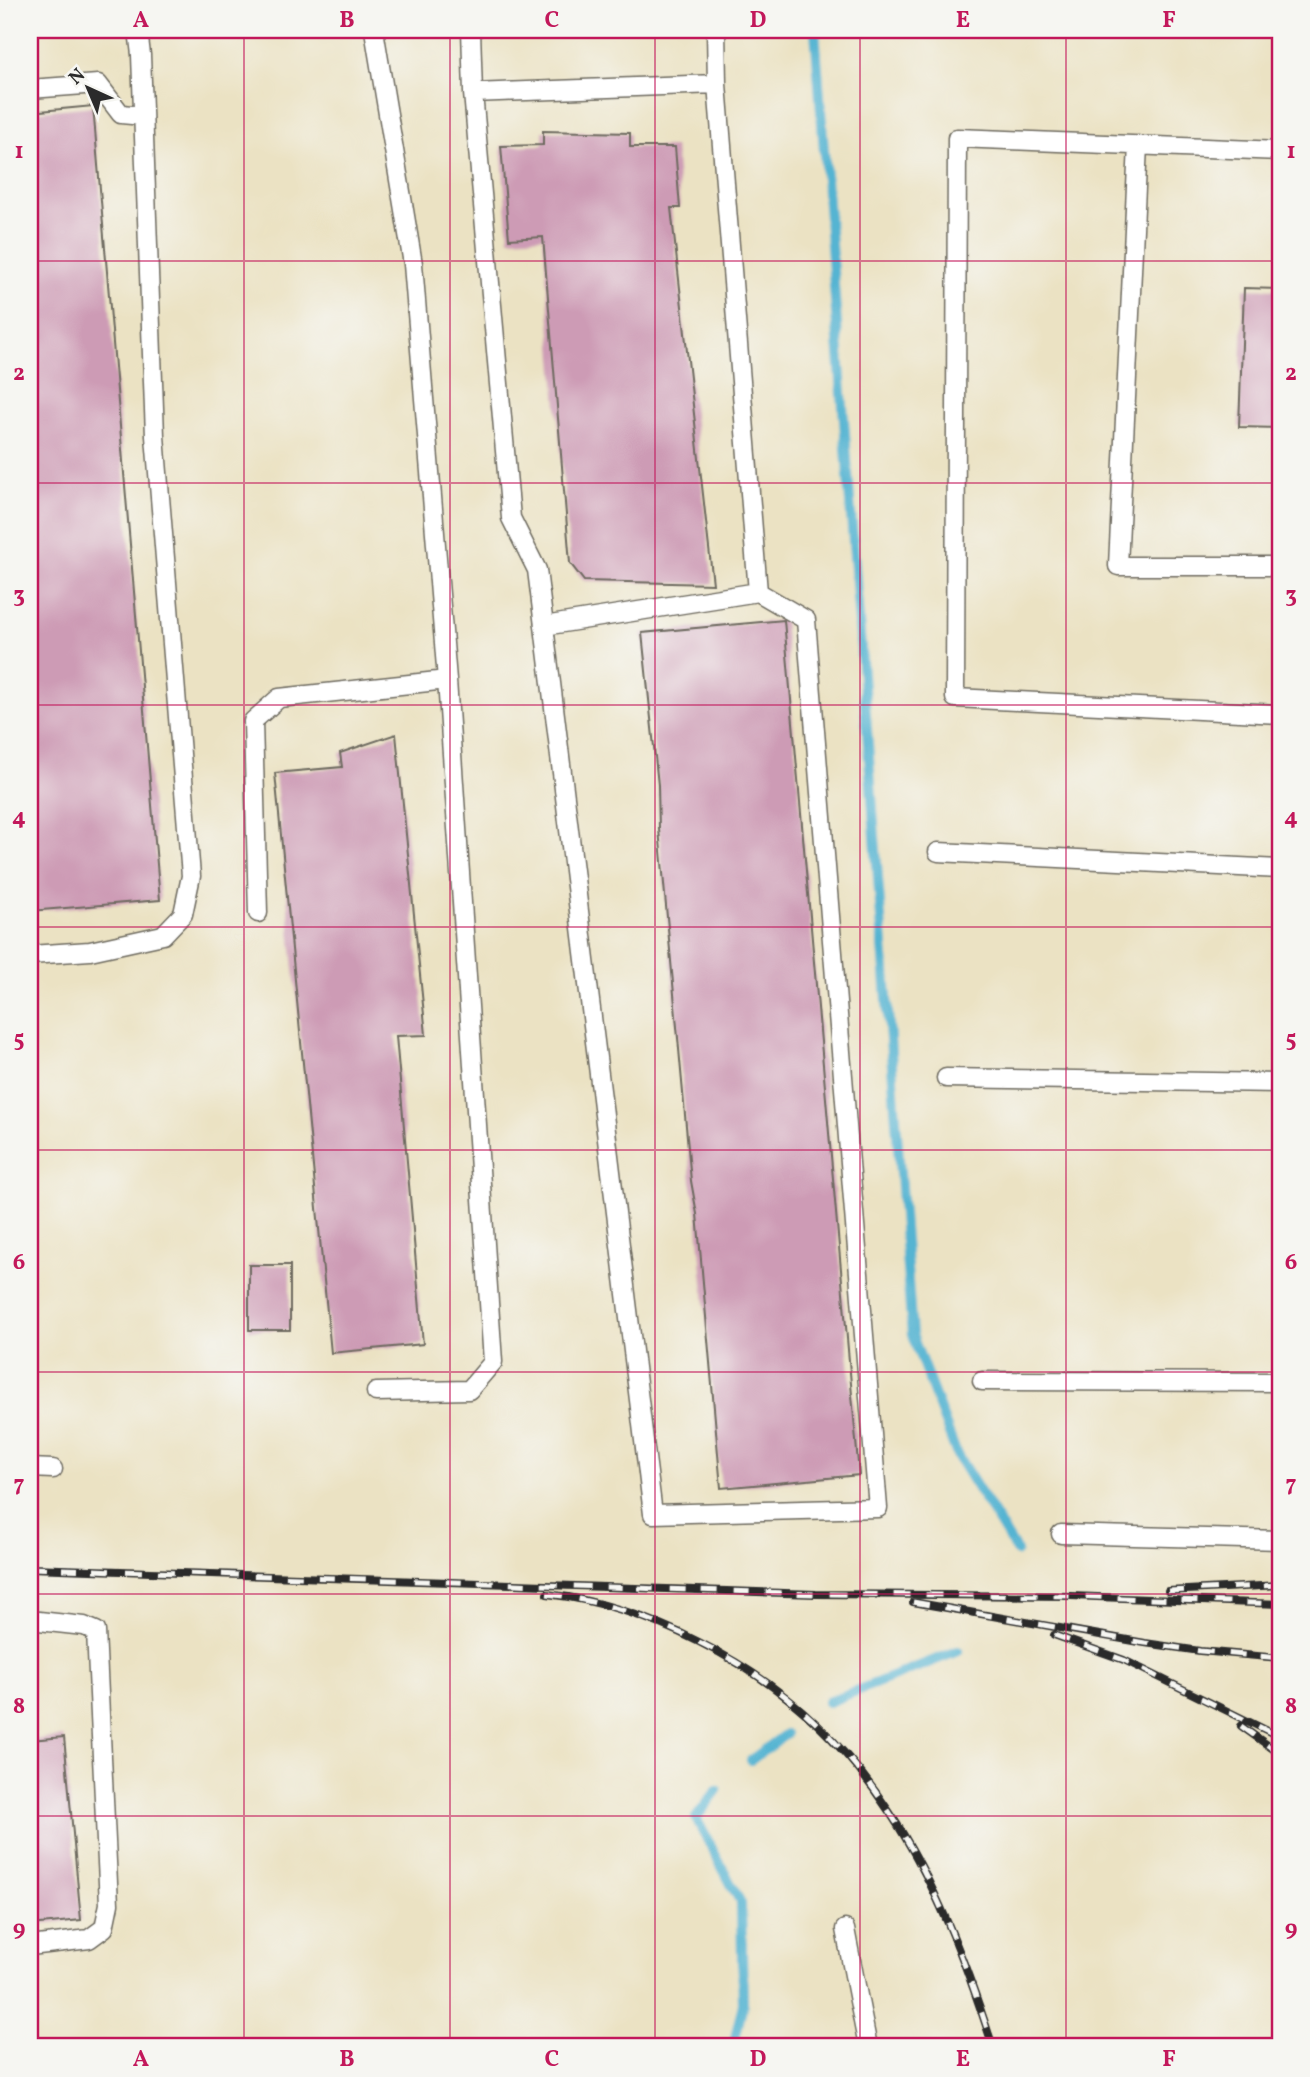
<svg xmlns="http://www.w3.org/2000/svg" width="1310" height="2077" font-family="Vollkorn,serif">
<rect width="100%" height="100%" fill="#f6f6f2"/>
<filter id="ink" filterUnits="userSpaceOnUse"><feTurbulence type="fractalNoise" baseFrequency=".0143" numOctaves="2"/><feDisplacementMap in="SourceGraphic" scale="14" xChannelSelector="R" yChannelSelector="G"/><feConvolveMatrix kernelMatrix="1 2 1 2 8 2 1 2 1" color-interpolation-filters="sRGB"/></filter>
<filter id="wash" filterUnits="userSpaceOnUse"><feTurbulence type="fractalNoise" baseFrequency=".00686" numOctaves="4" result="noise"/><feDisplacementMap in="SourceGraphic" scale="28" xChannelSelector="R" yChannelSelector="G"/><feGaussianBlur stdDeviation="1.57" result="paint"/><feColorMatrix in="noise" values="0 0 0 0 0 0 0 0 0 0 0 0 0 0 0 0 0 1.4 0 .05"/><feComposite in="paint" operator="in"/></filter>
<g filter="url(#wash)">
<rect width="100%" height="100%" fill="#ebe2c3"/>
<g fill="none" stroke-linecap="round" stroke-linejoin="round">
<path stroke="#54b4d2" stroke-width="10" d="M815,30L912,1335L957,1455L1017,1552
M828,1702L958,1651
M751,1760L786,1734
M717,1790L696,1818L741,1903L743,2004L733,2047"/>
</g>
<g id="blocks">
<path fill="#cd9bb5" d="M93,106L160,900L30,911V112Z
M543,131L630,133V147H675L680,208H671L713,584L584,581L570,563L543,237L509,239L501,146L543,145Z
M1244,288L1280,289V428L1239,427Z
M784,620L859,1475L721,1488L697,1214L691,1181L659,829L658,785L642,633Z
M396,734L426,1035L396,1036L423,1344L331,1353L275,773L342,767L340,753Z
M249,1265H290V1330H249Z
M64,1737L81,1920L30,1925V1740Z"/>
</g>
</g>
<g filter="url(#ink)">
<use href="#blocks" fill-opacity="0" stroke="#6e6b60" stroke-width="2"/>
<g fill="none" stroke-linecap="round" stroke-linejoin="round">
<defs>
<path id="service" d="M471,30L473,93L717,84L716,30
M30,89L98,84L121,114L143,116
M473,93L511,518L537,570L544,626L758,592L717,84
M1138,145L1118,566H1280
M1280,151L957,138L955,698L1280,714
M544,626L653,1514L878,1508L806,620L758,592
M938,852L1280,869
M258,913L253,721L279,698L447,680L413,264L374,30
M30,955L90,951L163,935L183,914L191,876L155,436L141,55L138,30
M946,1078L1280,1083
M982,1381L1280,1382
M376,1392L469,1390L493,1362L447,680
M30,1468L53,1469
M1061,1534L1280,1540
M30,1620L84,1626L96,1631L109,1904L104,1928L89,1939L30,1946
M845,1929L868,2047"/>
</defs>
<use href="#service" stroke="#6e6b60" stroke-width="21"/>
<use href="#service" stroke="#fff" stroke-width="18"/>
<defs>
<path id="rail" d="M30,1568L816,1594L1071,1596L1280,1604
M1168,1591L1280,1585
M547,1594C600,1600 652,1618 699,1642C869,1726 938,1875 993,2047
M913,1602L1145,1643L1200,1651L1280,1658
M1054,1635L1124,1660L1280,1737
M1241,1726L1280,1754"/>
</defs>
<use href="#rail" stroke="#2b2b2b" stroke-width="8"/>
<use href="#rail" stroke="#f6f6f2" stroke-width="5" stroke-dasharray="16" stroke-linecap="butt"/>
</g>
</g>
<path fill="none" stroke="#c2185b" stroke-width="2" stroke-opacity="0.55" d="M244,30V2047M450,30V2047M655,30V2047M860,30V2047M1066,30V2047M30,261H1280M30,483H1280M30,705H1280M30,927H1280M30,1150H1280M30,1372H1280M30,1594H1280M30,1816H1280"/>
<rect width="1310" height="2077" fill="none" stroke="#f6f6f2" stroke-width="77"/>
<g transform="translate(88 88) rotate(316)" stroke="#f6f6f2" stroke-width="5" paint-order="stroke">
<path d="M0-5L12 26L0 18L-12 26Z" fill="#2b2b2b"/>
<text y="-10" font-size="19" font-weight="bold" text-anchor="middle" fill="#2b2b2b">N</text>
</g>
<rect x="38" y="38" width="1234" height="2000" fill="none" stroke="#c2185b" stroke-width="2.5"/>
<g font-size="23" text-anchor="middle" font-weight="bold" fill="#c2185b">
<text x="141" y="27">A</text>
<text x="347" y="27">B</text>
<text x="552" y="27">C</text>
<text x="758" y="27">D</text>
<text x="963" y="27">E</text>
<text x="1169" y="27">F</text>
<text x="19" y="158">1</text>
<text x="1291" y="158">1</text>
<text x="19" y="380">2</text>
<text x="1291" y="380">2</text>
<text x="19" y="602">3</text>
<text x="1291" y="602">3</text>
<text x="19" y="824">4</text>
<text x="1291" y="824">4</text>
<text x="19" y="1046">5</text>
<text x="1291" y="1046">5</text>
<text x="19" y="1269">6</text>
<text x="1291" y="1269">6</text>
<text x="19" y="1491">7</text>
<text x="1291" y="1491">7</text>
<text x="19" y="1713">8</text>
<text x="1291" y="1713">8</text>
<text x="19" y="1935">9</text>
<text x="1291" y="1935">9</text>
<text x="141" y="2066">A</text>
<text x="347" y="2066">B</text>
<text x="552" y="2066">C</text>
<text x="758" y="2066">D</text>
<text x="963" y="2066">E</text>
<text x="1169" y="2066">F</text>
</g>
</svg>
